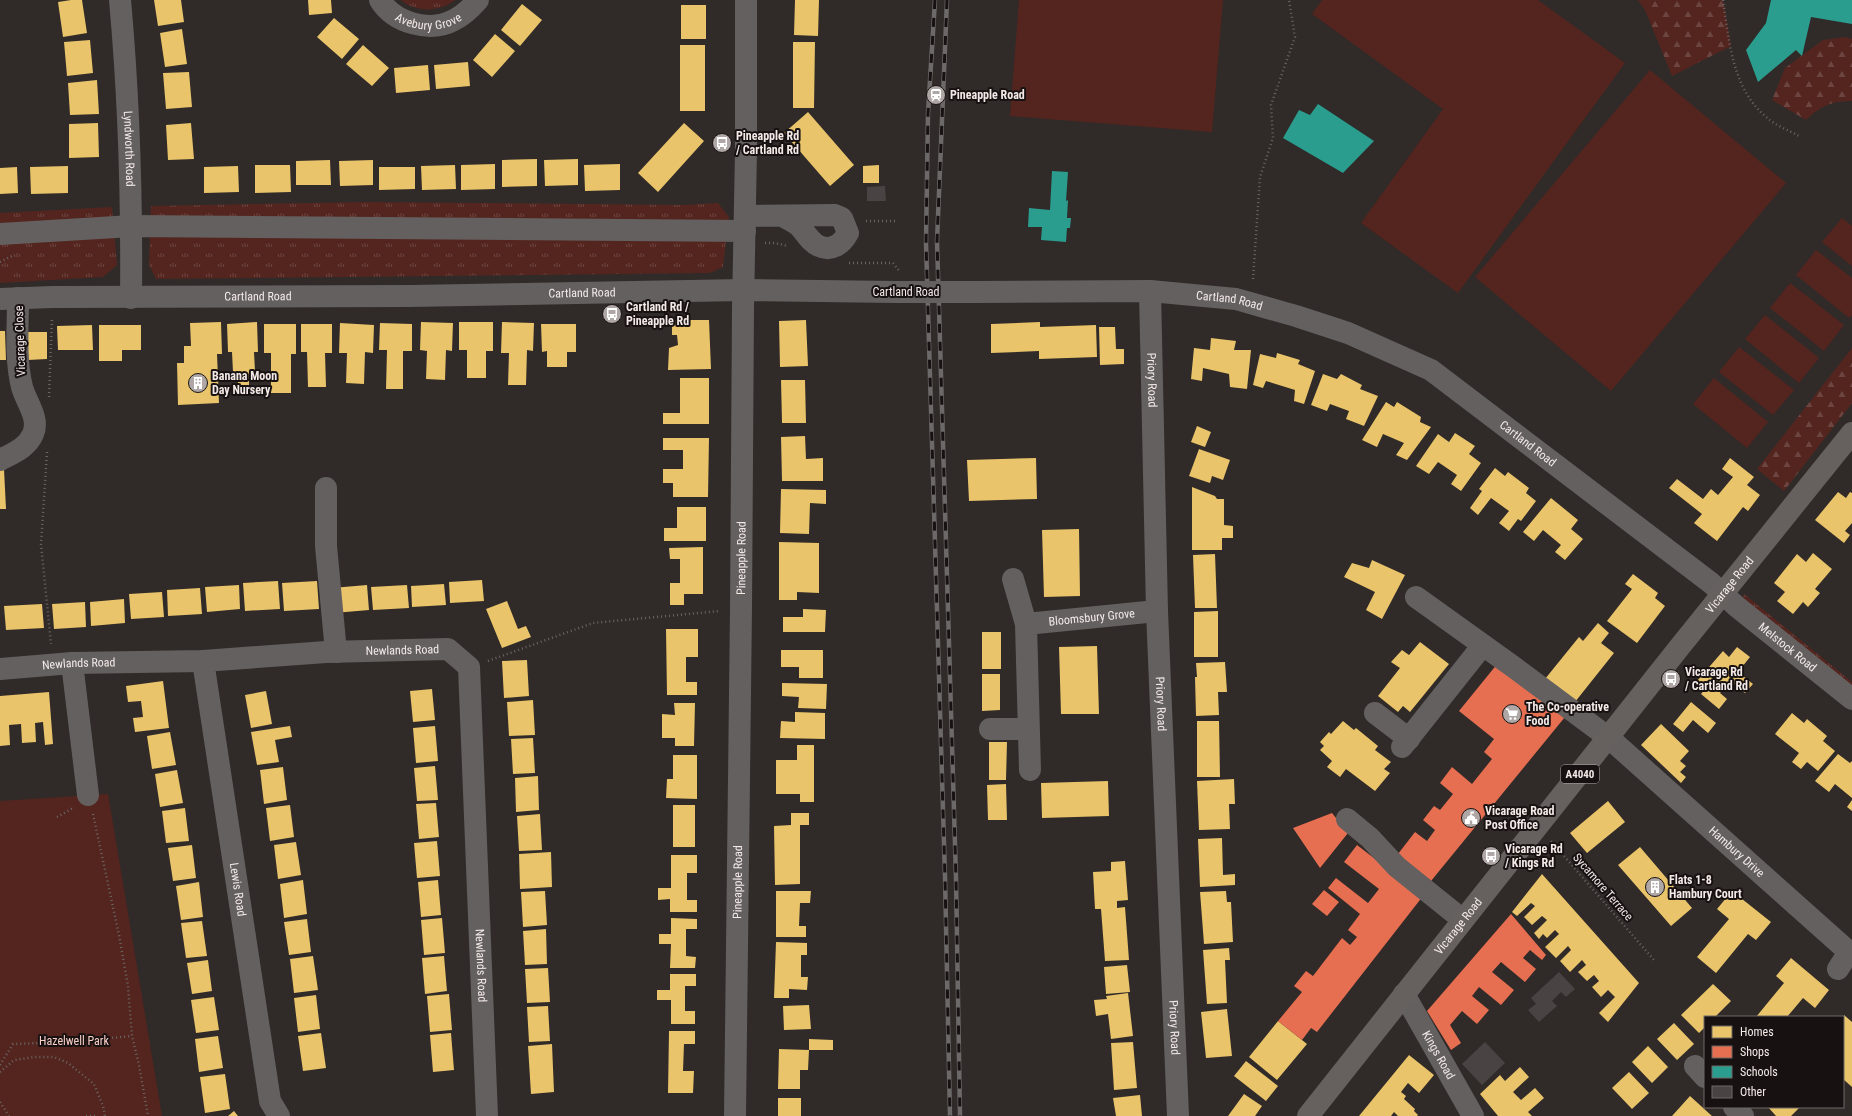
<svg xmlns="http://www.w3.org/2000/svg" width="1852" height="1116" font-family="'Roboto Condensed',sans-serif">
<defs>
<pattern id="grass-tufts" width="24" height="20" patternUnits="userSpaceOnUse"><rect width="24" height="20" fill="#54251f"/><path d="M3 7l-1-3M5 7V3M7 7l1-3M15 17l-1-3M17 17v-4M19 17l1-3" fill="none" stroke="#6d4540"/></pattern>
<pattern id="forest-firs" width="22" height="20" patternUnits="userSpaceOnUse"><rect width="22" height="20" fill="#54251f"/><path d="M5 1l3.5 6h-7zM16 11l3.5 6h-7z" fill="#6d4540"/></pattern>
</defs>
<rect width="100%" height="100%" fill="#302a28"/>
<path fill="url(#grass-tufts)" d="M401,0H455C440,12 416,13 401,0Z
M365,202L685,205L718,203L729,217L723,267L710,273L156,279L149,265L151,206Z
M112,207L117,265L103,277L0,283V213Z
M1744,594L1852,682V689L1741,601Z"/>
<path fill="url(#forest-firs)" d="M1638,0H1723L1731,46L1672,76L1645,10Z
M1845,37L1852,39V101C1832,101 1820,106 1806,120L1772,100L1785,68L1823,40Z
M1852,348V403L1784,491L1757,469Z"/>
<path fill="#54251f" d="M1019,0H1223L1212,132L1010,116Z
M1322,0H1538L1625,63L1458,293L1361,223L1443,109L1312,14Z
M1650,70L1786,183L1611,391L1475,277Z
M1842,218L1852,226V266L1822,242Z
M1816,250L1852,278V315L1849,318L1796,275Z
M1790,283L1844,325L1824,351L1770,308Z
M1765,315L1819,358L1799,383L1745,339Z
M1739,347L1794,390L1773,415L1719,372Z
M1714,378L1768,422L1747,448L1693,404Z
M108,794L162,1116H0V801Z"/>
<path fill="#e9c46a" d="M71,0H82L87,33L63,37L58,2Z
M154,0H181L184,22L158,26Z
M308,0H331L332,13L309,15Z
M795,0H819L818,36L794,35Z
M522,4L542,20L520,46L501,30Z
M681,5H706V39H681Z
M334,18L359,39L342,59L317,37Z
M182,29L187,64L165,67L160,33Z
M495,34L515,51L492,77L473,60Z
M90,40L93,73L67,76L64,42Z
M793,42H815L814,108H793Z
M363,45L389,68L372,86L346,64Z
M680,45H705V111H680Z
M468,62L470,86L436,89L434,65Z
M428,65L430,90L396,93L394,68Z
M189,72L192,107L166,109L163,73Z
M97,80L99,114L70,115L68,83Z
M808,112L854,165L830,186L784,133Z
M98,123L99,157L69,158V124Z
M191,123L194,159L168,160L166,125Z
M684,123L704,141L658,192L638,173Z
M537,159V186L502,187V160Z
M578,159V185L545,186L544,160Z
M330,160L331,185H296V161Z
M373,160V185L340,186L339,161Z
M495,164V189L461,190V165Z
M620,164V190L585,191L584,165Z
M255,165H290L291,192L255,193Z
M455,165L456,189L422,190L421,166Z
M879,165V183H863V166Z
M68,166V193L31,194L30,167Z
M238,166L239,192L204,193V167Z
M17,167L18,193L0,194V168Z
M379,167H415V189L379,190Z
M672,320H709L711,369L668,370L669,348L678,345L677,335H672Z
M806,320L808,366L780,367L779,321Z
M221,322L222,354H217L219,403L178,405L177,363H184V346H191L190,323Z
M257,322L258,352H254L255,371H249V386H238V372H233L232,352H228L227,324Z
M421,322L453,323L452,351L446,350L445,380L426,379L427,351L420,350Z
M459,322H493V351H486V378H467V350H459Z
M502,322L534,323L533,351L527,350L526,385H508L509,353H501Z
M1040,322V327L1096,325L1097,357L1039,359V351L991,353V324Z
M340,323L374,325L373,353L365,352L364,384L346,383L347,353H339Z
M380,323L412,324V351H403V389H386L387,350H379Z
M264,324H296V354H291V393H271V353H264Z
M301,324H332V353H325L326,387H308L307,352H301Z
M541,324H576V352H567V367H547V351L542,352Z
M92,325L93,350H58L57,326Z
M99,325H141V350H122V361H99Z
M1099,327H1115L1116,349H1124V364L1100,365Z
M0,331H5L6,360H0Z
M27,332H47V359L28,360Z
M1211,338L1236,341L1234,350H1251L1247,389L1230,387L1229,374L1203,368L1202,381L1191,379L1194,348L1210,350Z
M1277,353L1300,360L1298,364L1315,371L1304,404L1294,401L1295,390L1266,381L1263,388L1253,385L1260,354L1276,358Z
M1323,374L1337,379L1341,374L1362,385L1360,389L1378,396L1364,426L1346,419L1349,411L1330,404L1327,411L1311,405Z
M680,378H709V424H663V413H680Z
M781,380H805L806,423H782Z
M1386,402L1394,407L1397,402L1421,417L1420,422L1431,427L1407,460L1396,455L1404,443L1383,434L1377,447L1362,440Z
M1197,426L1211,432L1205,447L1191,442Z
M1455,433L1475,446L1469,454L1481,463L1461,491L1451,484L1457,475L1438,462L1429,474L1416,466L1438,434L1449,442Z
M805,436L806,459L823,458V481H782L781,437Z
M663,438H709L708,497H673V483H663V469H683V450H663Z
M1199,449L1230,460L1223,480L1212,476L1210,483L1189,476Z
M1036,458L1037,499L969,501L967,460Z
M1730,458L1754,477L1747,485L1760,495L1748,511L1743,507L1717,541L1694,523L1702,514L1669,488L1677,479L1703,499L1711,489L1718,495L1733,477L1722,469Z
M1495,468L1505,476L1508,472L1529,488L1526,493L1536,501L1521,521L1518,519L1509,531L1499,523L1509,511L1491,498L1478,515L1470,508L1482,491L1479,489Z
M0,469H4L6,509H0Z
M1192,487L1215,496L1217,499H1224V525L1233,526V538H1222V550H1192Z
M781,489L826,490V504L810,503L809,534L780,533Z
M1838,492L1846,498L1850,492L1852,493V523L1845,531L1850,535L1844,543L1815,520Z
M1551,498L1578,520L1571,529L1583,539L1565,560L1555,552L1561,545L1543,530L1534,541L1523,532Z
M677,507H706V541H664V528H677Z
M1079,529L1080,596L1044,597L1042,530Z
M779,542L819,543V593L797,592V600H779Z
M703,547V594H684V605H670V583H680V559H670L669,548Z
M1813,553L1832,569L1815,589L1820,593L1808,607L1803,602L1793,614L1777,601L1785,592L1774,583L1797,554L1806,562Z
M1215,554L1217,608H1195L1193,555Z
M1372,560L1405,575L1382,619L1366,610L1375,592L1344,577L1352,563L1369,568Z
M1633,574L1658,593L1655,598L1665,606L1637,643L1607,621L1632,589L1625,584Z
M482,580L484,601L450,603L449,582Z
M278,581L280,609L245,611L243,583Z
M317,581L319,609L284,611L282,583Z
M444,584L446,605L412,607L411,586Z
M239,585L240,609L207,612L205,587Z
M367,585L369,610L334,613L332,588Z
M407,585L409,608L373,610L371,587Z
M200,588L202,614L168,616L167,590Z
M162,592L164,617L131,619L129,594Z
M124,599L125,623L91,626L90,602Z
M507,601L518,629L526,626L531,637L502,648L486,609Z
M85,602L86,627L54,629L52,604Z
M42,604L44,628L6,630L4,606Z
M803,609L826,610L825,632H783V617H803Z
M1218,611V657H1194V612Z
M1598,623L1609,633L1601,643L1614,653L1575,702L1545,679L1579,637L1583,641Z
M666,629H698V657H686V682H697V695H667Z
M982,632H1001V669H982Z
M1420,642L1449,664L1410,712L1403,706L1398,712L1378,696L1400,668L1391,662L1402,650L1409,655Z
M1097,646L1099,714H1061L1059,647Z
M1737,647L1750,657L1738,672L1753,684L1745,693L1730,681L1720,693L1727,699L1719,709L1701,694L1706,688L1697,681L1723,651L1729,657Z
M781,650H823V678H799V667H781Z
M527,660L529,696L504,698L502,661Z
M1225,662L1227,692H1218L1219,715L1196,716L1195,677H1197L1196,663Z
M982,674H1000V710L982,711Z
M163,681L169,728L135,732L133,718L143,717L141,701L128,702L126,686Z
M782,683L827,684L826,709L798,708L799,697L782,696Z
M432,689L435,720L413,722L410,691Z
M266,691L272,724L251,728L245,695Z
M49,692L53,744L45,745L43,722L35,723L36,742L22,743L21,724L9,725L10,745L0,746V696Z
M533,700L535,735L509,736L507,702Z
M1691,702L1716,723L1708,733L1693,720L1683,732L1673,724Z
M674,703H695L694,746H675V738H662V714L675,715Z
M795,712L825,713V739L780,738L781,721L795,722Z
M1792,713L1804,723L1807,719L1827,736L1823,741L1835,751L1818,771L1807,762L1801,769L1792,762L1799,753L1775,734Z
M1197,721H1219L1220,777H1197Z
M1343,721L1354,730L1356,728L1378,746L1375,750L1391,762L1384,769L1390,773L1375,791L1346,769L1340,777L1327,767L1332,761L1320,750L1324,746L1320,742L1329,732L1331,734Z
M1661,724L1689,751L1680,761L1686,766L1680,772L1686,777L1681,783L1641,745Z
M290,726L292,737L275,740L279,762L257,765L251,732Z
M435,726L438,761L416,763L413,728Z
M170,732L176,765L152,769L147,736Z
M533,738L535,773L513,774L511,739Z
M989,742H1007L1006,780H989Z
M797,745H814V802H800V794H776V760H797Z
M1838,754L1850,763L1852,761V798L1835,784L1829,792L1815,781Z
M673,755H697V799L666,798L667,779H673Z
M435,766L438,800L417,801L414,768Z
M283,767L287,800L264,804L260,770Z
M177,770L183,803L160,807L155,774Z
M538,776L539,810L516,812L515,778Z
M1234,779L1235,804H1229L1230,829L1199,830L1197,781Z
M1108,781L1109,816L1042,818L1041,783Z
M1006,784L1007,820H988L987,785Z
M1852,800V811L1847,807Z
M1608,801L1625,822L1587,853L1570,833Z
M436,803L439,837L419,839L416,804Z
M290,805L294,837L270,841L266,808Z
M673,805H695V847H673Z
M185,808L189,841L166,843L162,811Z
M791,813H809V825H800V884L775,885L774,826L791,825Z
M540,814L542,850L519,851L517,816Z
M1222,838L1223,875L1235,874V885L1200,887L1198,839Z
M437,841L440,876L417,878L414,843Z
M296,842L301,875L278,879L274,845Z
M192,845L196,878L173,881L168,848Z
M1640,847L1692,908L1671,926L1618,865Z
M551,852L552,887L520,889L519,854Z
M671,855H697V873H687V900H697V912H670V899L658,900V888H671Z
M1125,861L1128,900L1117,901V908L1125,907L1129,960L1105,961L1101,909H1095L1093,872L1111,871V862Z
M1542,874L1639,983L1608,1022L1599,1013L1615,997L1608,990L1601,997L1592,987L1599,981L1594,975L1587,981L1578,972L1586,965L1582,960L1570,972L1560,961L1571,950L1568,946L1556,958L1545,947L1559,934L1555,930L1547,938L1543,934L1539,939L1534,933L1547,920L1542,916L1532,925L1524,917L1535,906L1531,903L1517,916L1512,912Z
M303,880L307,914L284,918L280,884Z
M438,880L441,915L421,917L418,882Z
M199,882L203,917L181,920L176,886Z
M545,891L547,925L523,927L521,892Z
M776,891H811L810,903H800L799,926H806V937H776Z
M1226,891L1227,902H1231L1233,942L1204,944L1200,892Z
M1732,891L1771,922L1756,940L1748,934L1716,973L1697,957L1729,919L1717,909Z
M442,918L445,953L424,955L421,920Z
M671,918L697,919V929H686V956L696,957L695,968H670L671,944H659V934H671Z
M307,919L311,952L289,955L284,922Z
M202,921L207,956L186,958L181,923Z
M546,929L547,964L525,965L523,931Z
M776,942L807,943V955H801V977H808L807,990L789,989V998H774Z
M1229,948L1230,960H1225L1227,1003L1207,1004L1203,950Z
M313,956L318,990L294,993L290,959Z
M444,956L447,991L425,994L422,958Z
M1791,958L1829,990L1815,1008L1803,998L1787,1017H1756L1784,983L1776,976Z
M208,960L212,991L192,994L187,963Z
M1127,965L1130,992L1106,994L1104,967Z
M548,968L550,1002L527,1003L525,969Z
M670,974H696V986H685V1011H695V1024H671V1000H657V990H670Z
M1713,984L1731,1001L1715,1017H1705V1027L1699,1033L1681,1015Z
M1128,993L1133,1036L1111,1039L1108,1014L1096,1016L1094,1000L1107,999L1106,996Z
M449,994L452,1030L430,1032L427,996Z
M316,995L320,1029L298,1032L294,998Z
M214,997L219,1030L196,1033L191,1000Z
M809,1005L811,1029L784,1030L783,1006Z
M548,1006L550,1041L529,1042L527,1007Z
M1227,1009L1232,1056L1206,1058L1201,1012Z
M1844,1015L1852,1022V1087L1843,1079Z
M1278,1021L1307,1044L1277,1080L1249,1057Z
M1674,1023L1694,1044L1677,1060L1657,1039Z
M669,1031H695V1044H684L683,1071H694L693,1093H668Z
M321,1033L326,1068L303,1071L298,1036Z
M451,1033L454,1070L433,1072L430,1035Z
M218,1036L223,1068L199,1072L195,1039Z
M809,1039L833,1040V1050H809Z
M1133,1042L1137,1088L1114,1090L1111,1043Z
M552,1044L554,1092L531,1094L528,1046Z
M1648,1046L1668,1067L1652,1083L1632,1062Z
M779,1049L809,1050L808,1070H800V1089H778Z
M1409,1055L1434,1075L1419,1093L1408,1083L1401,1092L1406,1096L1404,1099L1415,1109L1414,1111L1418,1115L1417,1116H1398L1394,1112L1391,1116H1359Z
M1246,1061L1278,1086L1266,1101L1234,1076Z
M1520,1067L1529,1077L1513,1092L1521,1100L1535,1088L1544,1098L1528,1112L1532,1116H1498L1480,1094L1500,1075L1505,1081Z
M1629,1072L1649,1093L1632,1109L1612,1088Z
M225,1074L230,1109L205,1113L200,1077Z
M1244,1094L1262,1106L1255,1116H1228Z
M1140,1095L1142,1116H1116L1113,1098Z
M1690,1096L1712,1116H1672Z
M778,1098H801V1116H778Z
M1768,1107H1800L1791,1116H1776Z
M234,1111L238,1116H228Z"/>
<path fill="#e76f51" d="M1498,663L1565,717L1431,881L1398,854L1415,832L1427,841L1435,830L1423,820L1434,806L1440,810L1453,794L1440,783L1452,767L1472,784L1492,759L1484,752L1494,739L1459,711Z
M1332,813L1348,833L1320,868L1293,828Z
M1357,845L1423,896L1317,1032L1311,1028L1302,1040L1278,1021L1302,992L1294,986L1306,971L1313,976L1342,938L1350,945L1357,937L1348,930L1360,914L1328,888L1336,878L1368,903L1379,889L1344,862Z
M1324,890L1339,902L1327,916L1312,904Z
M1511,914L1546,955L1542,960L1530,950L1523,958L1536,969L1525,982L1501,962L1492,972L1514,990L1501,1005L1479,987L1472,996L1489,1010L1477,1024L1462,1011L1450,1025L1461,1043L1451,1050L1427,1011Z"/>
<path fill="#2a9d8f" d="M1771,0H1852V24L1811,17L1802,56L1796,50L1758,82L1746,50L1766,23Z
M1318,104L1374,141L1343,173L1283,138L1299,110L1310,115Z
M1052,171L1068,172L1066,201L1068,200L1067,218H1071L1070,228H1067L1066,242L1041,240L1042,227H1028L1029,208L1050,210Z"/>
<path fill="#494443" d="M885,186L886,201H867V187Z
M1559,972L1575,989L1566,997L1561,992L1552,1001L1557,1006L1539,1022L1528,1010L1536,1004L1531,998Z
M1485,1042L1505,1063L1482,1085L1462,1064Z"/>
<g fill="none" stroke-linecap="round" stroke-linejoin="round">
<path stroke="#6a6665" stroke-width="2.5" stroke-dasharray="1 3" stroke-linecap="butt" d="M1723,0C1729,41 1732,87 1765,116C1774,125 1788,130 1799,136
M866,221H896
M765,243H775L788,246
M0,262L14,255
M849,263H893L900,272
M1253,279L1260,177L1273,138L1271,105L1295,37L1289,0
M49,397L52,318
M47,452L41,544L51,644
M488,661L593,623L720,611
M93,814L119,935L128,986L132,1036L139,1065L148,1116
M57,817L73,808
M1551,841L1654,960
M0,1065L13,1044L68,1042L132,1036
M0,1072L14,1060L35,1057H54L68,1063L94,1084L103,1106L105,1116
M0,1102L9,1116
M86,1116H96"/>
<g stroke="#63605f" stroke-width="22">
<path id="s1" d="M120,0C129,99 132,198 131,298"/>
<path id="s2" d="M380,0C394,23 430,33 454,20C464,15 471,8 478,0"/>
<path d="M745,216L835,215L842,218L848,233C842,244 832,252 819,246C811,243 805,232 799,226C794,222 788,219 782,216"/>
<path d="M0,234L132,226L745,231"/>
<path id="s3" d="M1150,291L1157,611L1178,1116"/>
<path id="s4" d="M976,292L1150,291L1236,299L1296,316L1348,333L1431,370L1711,583L1736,606L1852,699"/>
<path id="s5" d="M0,299L52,297L410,296L744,290L896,292"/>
<path d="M0,460C13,453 27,448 33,434C40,418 26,402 22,387C15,359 18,327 18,298"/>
<path d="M326,488V546L336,652"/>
<path d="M1013,579L1026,624L1030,770"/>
<path id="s6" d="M1416,597L1515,668L1609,738L1849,952L1838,969"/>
<path id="s7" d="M1026,624L1157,611"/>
<path id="s8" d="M203,661L270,1101L279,1116"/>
<path d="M72,663L88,795"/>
<path id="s9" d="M0,669L72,663L203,661L326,652L448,649L469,667L487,1116"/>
<path d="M1375,713L1409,739"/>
<path d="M990,729H1028"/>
<path d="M1402,747L1483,645"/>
<path d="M1347,819L1370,838L1397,867L1463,920"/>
<path id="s10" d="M1404,994L1473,1116"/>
<path d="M1695,1066L1705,1077"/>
<path d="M1734,1107L1743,1116"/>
<path id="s11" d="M735,1116L741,609L743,308L746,150V0"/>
</g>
<path stroke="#66615f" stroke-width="22" id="s12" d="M1308,1116L1678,649L1852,433"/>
<defs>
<path id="rail" d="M935,0L928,113L926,243L945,877L950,1116
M947,0L937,241L956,878L960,1116"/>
</defs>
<use href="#rail" stroke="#6c6968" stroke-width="4.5"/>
<use href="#rail" stroke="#171211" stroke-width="3" stroke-dasharray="9" stroke-linecap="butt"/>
<path stroke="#63605f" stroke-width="22" d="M896,292H976"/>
</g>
<defs>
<symbol id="station-disc" viewBox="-11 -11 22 22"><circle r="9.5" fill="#afa7a5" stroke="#171211"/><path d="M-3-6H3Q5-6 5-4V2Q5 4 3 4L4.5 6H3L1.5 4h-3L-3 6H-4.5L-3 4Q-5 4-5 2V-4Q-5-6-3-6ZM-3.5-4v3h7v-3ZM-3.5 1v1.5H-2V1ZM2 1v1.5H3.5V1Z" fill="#fff"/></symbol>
<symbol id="bus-disc" viewBox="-11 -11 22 22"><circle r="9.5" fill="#afa7a5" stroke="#171211"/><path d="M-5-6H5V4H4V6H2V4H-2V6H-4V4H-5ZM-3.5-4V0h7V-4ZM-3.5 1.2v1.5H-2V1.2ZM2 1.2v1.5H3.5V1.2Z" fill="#fff"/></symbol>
<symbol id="building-disc" viewBox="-11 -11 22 22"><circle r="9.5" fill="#afa7a5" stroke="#171211"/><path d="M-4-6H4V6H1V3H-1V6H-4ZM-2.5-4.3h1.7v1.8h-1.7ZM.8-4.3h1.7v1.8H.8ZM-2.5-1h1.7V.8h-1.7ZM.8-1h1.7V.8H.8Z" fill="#fff"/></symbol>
<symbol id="supermarket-disc" viewBox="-11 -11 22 22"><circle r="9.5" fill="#afa7a5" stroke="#171211"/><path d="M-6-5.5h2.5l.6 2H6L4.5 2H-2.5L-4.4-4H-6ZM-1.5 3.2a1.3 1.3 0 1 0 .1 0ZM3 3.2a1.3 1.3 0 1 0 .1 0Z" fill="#fff"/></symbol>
<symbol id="civic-disc" viewBox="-11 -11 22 22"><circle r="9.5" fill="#afa7a5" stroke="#171211"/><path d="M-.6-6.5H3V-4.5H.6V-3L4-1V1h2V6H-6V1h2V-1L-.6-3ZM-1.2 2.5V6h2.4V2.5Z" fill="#fff"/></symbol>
</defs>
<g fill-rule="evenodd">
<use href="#station-disc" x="925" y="84" width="22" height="22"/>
<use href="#bus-disc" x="711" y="132" width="22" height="22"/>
<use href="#bus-disc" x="601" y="303" width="22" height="22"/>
<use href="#building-disc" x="187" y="372" width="22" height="22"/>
<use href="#bus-disc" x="1660" y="668" width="22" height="22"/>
<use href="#supermarket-disc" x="1501" y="703" width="22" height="22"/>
<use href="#civic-disc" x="1460" y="807" width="22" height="22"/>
<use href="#bus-disc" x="1480" y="845" width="22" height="22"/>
<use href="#building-disc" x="1644" y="876" width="22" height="22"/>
</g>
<g text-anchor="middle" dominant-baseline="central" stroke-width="4" stroke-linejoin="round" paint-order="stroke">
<rect fill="#171211" stroke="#b1a9a8" stroke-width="1" x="1561" y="765" width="38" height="18" rx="3"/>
<g font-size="11" font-weight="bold" fill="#f3eae8">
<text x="1580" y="774">A4040</text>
</g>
<g font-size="12" fill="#f3eae8" stroke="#171211">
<text stroke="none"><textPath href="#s2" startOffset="57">Avebury Grove</textPath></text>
<text stroke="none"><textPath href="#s1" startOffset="149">Lyndworth Road</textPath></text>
<text x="906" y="292">Cartland Road</text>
<text stroke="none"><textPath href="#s5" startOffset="582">Cartland Road</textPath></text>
<text stroke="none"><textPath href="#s5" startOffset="258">Cartland Road</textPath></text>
<text stroke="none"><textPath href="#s4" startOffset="254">Cartland Road</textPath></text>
<text transform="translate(20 341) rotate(-92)">Vicarage Close</text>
<text stroke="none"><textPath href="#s3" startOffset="89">Priory Road</textPath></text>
<text stroke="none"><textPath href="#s4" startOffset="590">Cartland Road</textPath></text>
<text stroke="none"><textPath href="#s11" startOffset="558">Pineapple Road</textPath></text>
<text stroke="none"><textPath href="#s12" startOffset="678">Vicarage Road</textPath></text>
<text stroke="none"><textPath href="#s7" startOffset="66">Bloomsbury Grove</textPath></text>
<text stroke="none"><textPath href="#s4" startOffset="920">Melstock Road</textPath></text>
<text stroke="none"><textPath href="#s9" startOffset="403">Newlands Road</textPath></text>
<text stroke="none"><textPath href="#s9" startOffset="79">Newlands Road</textPath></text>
<text stroke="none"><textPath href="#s3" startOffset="413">Priory Road</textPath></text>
<text stroke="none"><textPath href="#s6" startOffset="410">Hambury Drive</textPath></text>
<text stroke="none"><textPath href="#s11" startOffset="234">Pineapple Road</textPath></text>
<text transform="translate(1603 887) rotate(49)">Sycamore Terrace</text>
<text stroke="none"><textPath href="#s8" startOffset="231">Lewis Road</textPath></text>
<text stroke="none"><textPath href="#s12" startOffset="242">Vicarage Road</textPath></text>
<text stroke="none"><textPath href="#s9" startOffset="775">Newlands Road</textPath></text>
<text stroke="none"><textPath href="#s3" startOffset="737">Priory Road</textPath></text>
<text stroke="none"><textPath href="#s10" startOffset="70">Kings Road</textPath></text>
</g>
<g font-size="12" font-weight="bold" fill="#f3eae8" stroke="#171211" text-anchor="start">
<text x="950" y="95">Pineapple Road</text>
<text x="736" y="136">Pineapple Rd<tspan x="736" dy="14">/ Cartland Rd</tspan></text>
<text x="626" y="307">Cartland Rd /<tspan x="626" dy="14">Pineapple Rd</tspan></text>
<text x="212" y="376">Banana Moon<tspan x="212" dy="14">Day Nursery</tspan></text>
<text x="1685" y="672">Vicarage Rd<tspan x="1685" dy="14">/ Cartland Rd</tspan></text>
<text x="1526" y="707">The Co-operative<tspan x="1526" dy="14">Food</tspan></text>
<text x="1485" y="811">Vicarage Road<tspan x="1485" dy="14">Post Office</tspan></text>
<text x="1505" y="849">Vicarage Rd<tspan x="1505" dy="14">/ Kings Rd</tspan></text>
<text x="1669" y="880">Flats 1-8<tspan x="1669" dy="14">Hambury Court</tspan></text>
</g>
<g font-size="12" fill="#f9cec7" stroke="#171211">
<text x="74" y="1041">Hazelwell Park</text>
</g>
</g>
<rect x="1704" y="1016" width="140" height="92" fill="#171211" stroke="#6f6867"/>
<rect x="1712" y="1026" width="20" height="12" fill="#e9c46a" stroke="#6f6867"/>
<text x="1740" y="1036" font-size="12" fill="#f3eae8">Homes</text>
<rect x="1712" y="1046" width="20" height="12" fill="#e76f51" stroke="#6f6867"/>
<text x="1740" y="1056" font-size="12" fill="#f3eae8">Shops</text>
<rect x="1712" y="1066" width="20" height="12" fill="#2a9d8f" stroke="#6f6867"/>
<text x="1740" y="1076" font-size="12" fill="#f3eae8">Schools</text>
<rect x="1712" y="1086" width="20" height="12" fill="#494443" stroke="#6f6867"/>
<text x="1740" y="1096" font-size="12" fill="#f3eae8">Other</text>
</svg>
